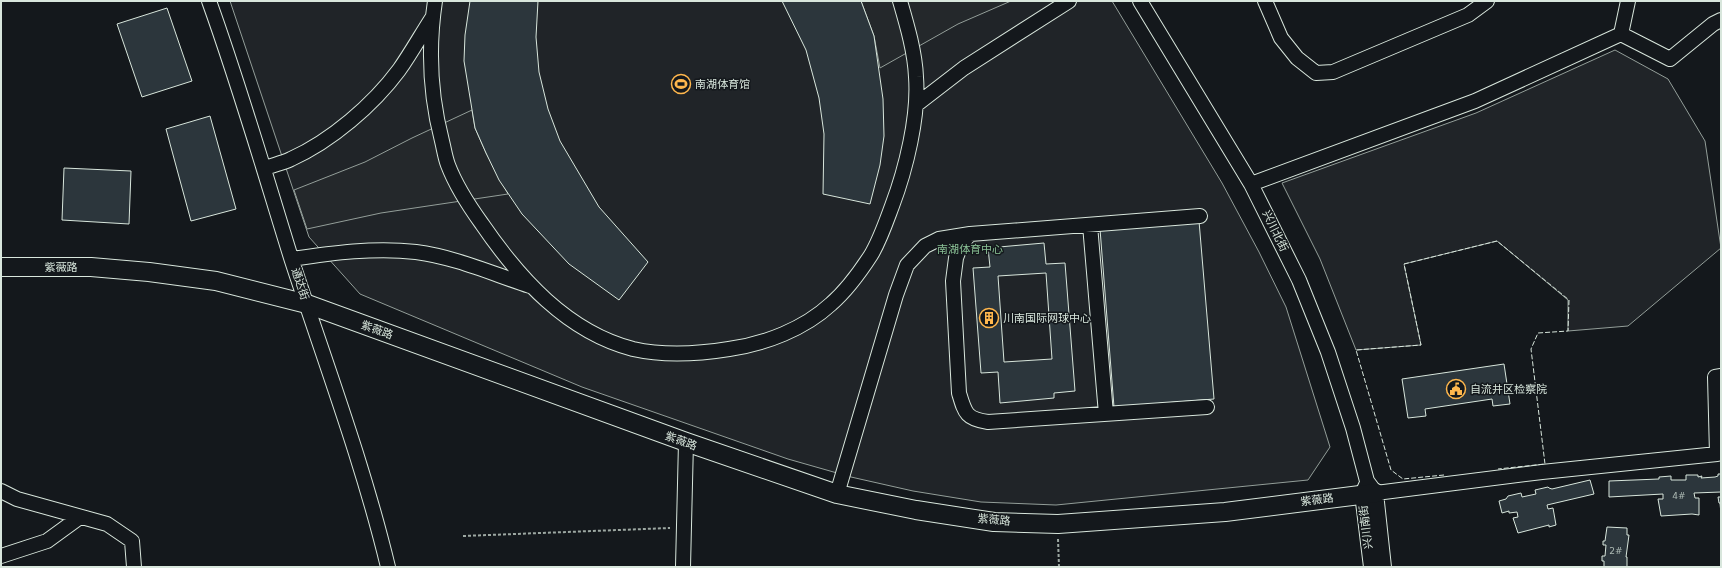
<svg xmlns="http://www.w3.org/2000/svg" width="1722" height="568" font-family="'DejaVu Sans','Noto Sans SC',sans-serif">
<rect width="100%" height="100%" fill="#14181c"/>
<path fill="#202428" stroke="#939e99" d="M230,1H1112L1222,183L1259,252L1286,307L1330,447L1308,480L1056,505L981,502L913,491L851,477L788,459L582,387L360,294L309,237Z
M1615,50L1668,79L1705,141L1721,248L1628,326L1568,331V300L1497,241L1404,264L1421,345L1356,350L1320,259L1282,183L1476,113Z"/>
<path fill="#24282b" stroke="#939e99" d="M861,1H1011L958,24L880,68L874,36Z
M472,110L475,128L486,153L508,194L381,213L307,229L294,190L365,162L412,138Z"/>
<path fill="#2c363c" stroke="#d8e6dc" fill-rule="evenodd" d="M470,1H538L536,37L539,72L548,109L560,141L599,207L648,262L619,300L569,264L522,214L499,180L486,153L475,128L464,61L465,35Z
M782,1H861L874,36L883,99L884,136L880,165L870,204L823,194L824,134L819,98L806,50Z
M167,8L192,81L142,97L117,24Z
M210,116L236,209L191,221L166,129Z
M64,168L131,171L129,224L62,220Z
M1199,221L1214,399L1114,407L1100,229Z
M1044,243L1046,264L1065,263L1075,391L1054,393V398L1000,403L998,372L981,373L973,268L990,267L988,248ZM1046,273L1052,359L1004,362L998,276Z
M1504,364L1510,404L1493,406L1492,399L1425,409L1426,416L1408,418L1402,379Z
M1718,474H1721V492L1694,493L1695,498H1699V515L1692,514L1661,516L1658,499H1663V494L1609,497V481L1659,479V477L1671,476V480H1686V475H1698V477L1702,476L1701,478L1715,477L1718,476Z
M1590,480L1594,494L1547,505L1548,509L1553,508L1556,525L1549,527V525L1518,533L1513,518L1518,517L1517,512L1509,513V511L1502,513L1499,501L1506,499L1508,496L1521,493L1522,497L1536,494L1535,490L1548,487L1549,488L1552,489Z
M1718,497H1721V514L1720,503H1719Z
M1607,527L1627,528V535H1629L1626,557H1627V567H1604V561H1602V556H1605L1606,545H1603V541H1605Z"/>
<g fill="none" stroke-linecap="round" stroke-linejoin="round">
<defs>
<path id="minor" d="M209,1C240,87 265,174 292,261C325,362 363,463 388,567
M435,1C428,48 430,95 442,141C444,149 445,157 448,165C456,186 469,206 482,224C519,278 567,332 633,349C664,356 698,354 729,349C765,344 804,329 831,304C846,291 860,272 871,255C880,240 886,222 892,206C906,169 919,116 916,77C915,52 907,25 900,1
M1140,1L1251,184L1299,280L1328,352L1353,428L1367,481L1376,493L1384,567
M1265,1L1281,38L1297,58L1316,73L1333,72L1468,15L1487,1
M1621,34L1670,59L1713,24L1721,20
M1621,34L1628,1
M916,105L964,68L1069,1
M265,168C273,165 283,163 291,159C331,141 373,105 399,70C411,53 421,35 432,18
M1251,184L1475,101L1621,34
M1090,225L1106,414
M970,234L961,245L956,258L953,281L959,393C965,413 966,419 988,422L1207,407
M292,259C332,253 375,247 416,252C455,257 493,274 530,286
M1366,485L1362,494L1371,567
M1,491L17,499L107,524L132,541L134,567
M1376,493L1542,472L1717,454L1715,377L1721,376
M837,494L896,295L907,265L925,246L939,239L970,234L1200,216
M1,556L47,541L80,517
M683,567L686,442"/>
<path id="major" d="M1,267H91L149,272L216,281L307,304L686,442L837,494L916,510L994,522L1058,524L1225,512L1376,493"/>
</defs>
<use href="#minor" stroke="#d8e6dc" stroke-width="16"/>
<use href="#major" stroke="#d8e6dc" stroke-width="20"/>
<path stroke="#9da8a2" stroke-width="2" stroke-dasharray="3 2" stroke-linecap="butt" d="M463,536L670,528
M1058,539L1059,567"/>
<use href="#minor" stroke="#14181c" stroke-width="14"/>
<use href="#major" stroke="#14181c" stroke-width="18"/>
<path stroke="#d8e6dc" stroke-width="1" stroke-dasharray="5 2" stroke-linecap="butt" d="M1444,475L1403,479L1391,470L1356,350L1421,345L1404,264L1497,241L1569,300L1568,331L1538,333L1531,349L1545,464L1498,469"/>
</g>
<defs>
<symbol id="stadium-ring" viewBox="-11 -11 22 22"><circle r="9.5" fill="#14181c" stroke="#ffb74d" stroke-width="1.5"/><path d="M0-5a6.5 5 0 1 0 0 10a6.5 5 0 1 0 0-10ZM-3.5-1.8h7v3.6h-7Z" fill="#ffb74d"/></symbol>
<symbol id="building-ring" viewBox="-11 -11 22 22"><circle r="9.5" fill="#14181c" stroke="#ffb74d" stroke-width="1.5"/><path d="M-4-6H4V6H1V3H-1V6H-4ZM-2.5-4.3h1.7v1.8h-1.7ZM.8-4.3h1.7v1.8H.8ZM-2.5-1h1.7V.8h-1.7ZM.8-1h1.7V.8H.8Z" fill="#ffb74d"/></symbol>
<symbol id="civic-ring" viewBox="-11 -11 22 22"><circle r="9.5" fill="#14181c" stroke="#ffb74d" stroke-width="1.5"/><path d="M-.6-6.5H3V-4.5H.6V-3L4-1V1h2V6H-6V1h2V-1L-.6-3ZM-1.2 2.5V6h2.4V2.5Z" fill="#ffb74d"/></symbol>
</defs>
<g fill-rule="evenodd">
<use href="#stadium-ring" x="670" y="73" width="22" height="22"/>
<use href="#building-ring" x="978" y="307" width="22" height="22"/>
<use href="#civic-ring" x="1445" y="378" width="22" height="22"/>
</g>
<g text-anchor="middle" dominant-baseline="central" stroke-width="3" stroke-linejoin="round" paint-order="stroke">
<g font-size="9" fill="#adbab4">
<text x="1679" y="496">4#</text>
<text x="1616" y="551">2#</text>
</g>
<g font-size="11" fill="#d8e6dc" stroke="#14181c" text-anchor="start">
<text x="695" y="84">南湖体育馆</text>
<text x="1003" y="318">川南国际网球中心</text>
<text x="1470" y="389">自流井区检察院</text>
</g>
<g font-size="11" fill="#d8e6dc" stroke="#14181c">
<text transform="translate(1275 231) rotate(64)">兴川北街</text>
<text x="61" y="267">紫薇路</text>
<text transform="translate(300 284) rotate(72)">通达街</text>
<text transform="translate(377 330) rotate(20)">紫薇路</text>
<text transform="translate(681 441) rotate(20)">紫薇路</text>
<text transform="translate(1317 500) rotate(-7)">紫薇路</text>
<text transform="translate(994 520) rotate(5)">紫薇路</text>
<text transform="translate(1366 527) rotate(-97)">兴川南街</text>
</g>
<g font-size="11" fill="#8ac095" stroke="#14181c">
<text x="970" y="249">南湖体育中心</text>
</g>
</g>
<rect width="1722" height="568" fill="none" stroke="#d8e6dc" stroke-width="4"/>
</svg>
